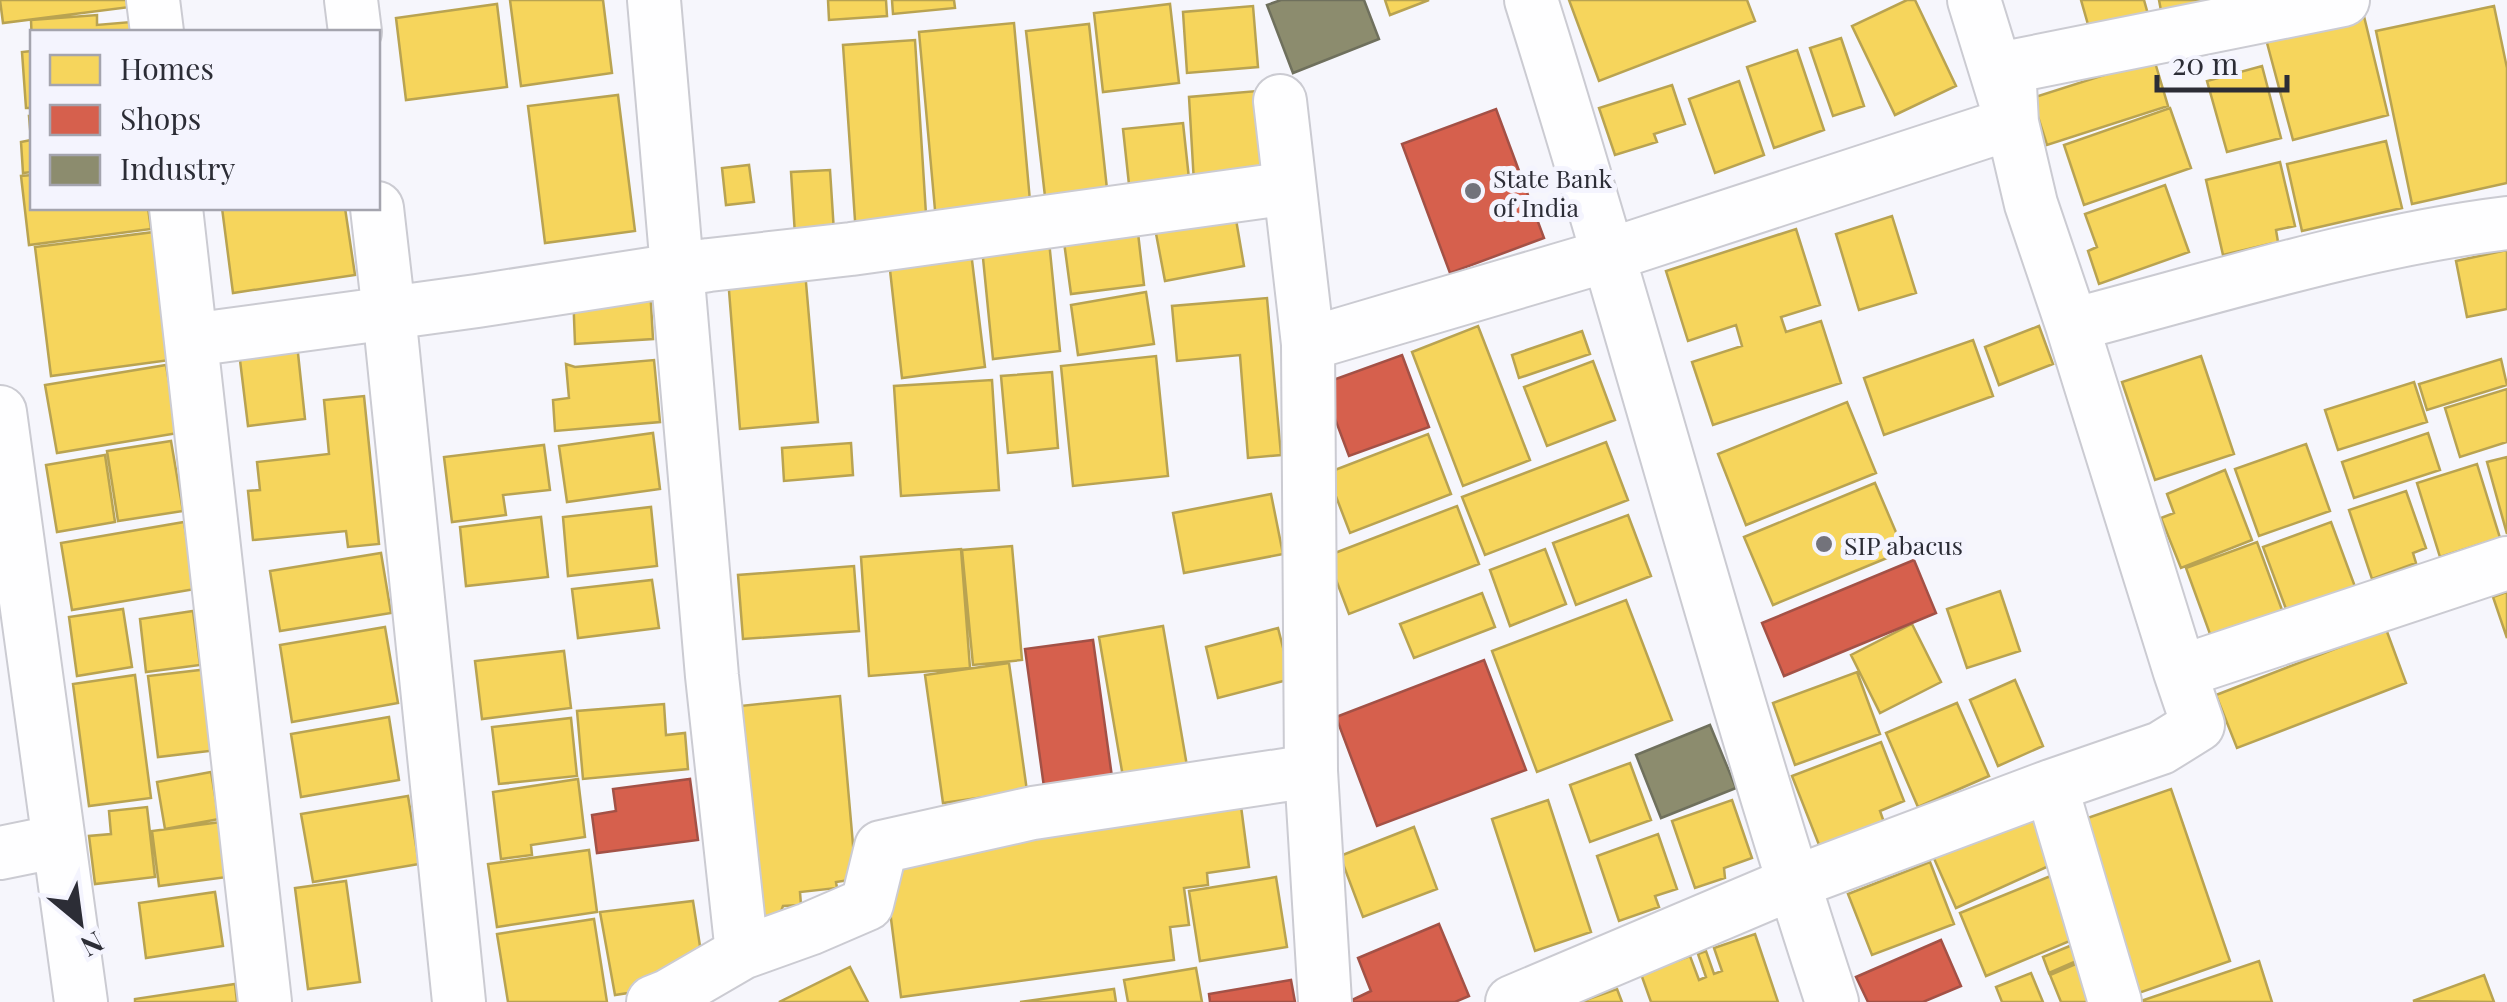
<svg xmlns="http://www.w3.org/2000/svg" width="2507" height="1002" font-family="'Playfair Display',serif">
<rect width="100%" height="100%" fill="#f6f6fc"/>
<path fill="#f6d55c" stroke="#b9a351" stroke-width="2.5" d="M0,0H129L130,7L3,23Z
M510,0H603L612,73L521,86Z
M828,0H886L887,16L829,20Z
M892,0H954L955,8L893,14Z
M1385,0H1429L1390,15Z
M1569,0H1747L1755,21L1599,81Z
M1907,0H1915L1956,86L1895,115L1852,26Z
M2081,0H2144L2149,18L2091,35Z
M2159,0H2241L2162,16Z
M497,4L507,87L406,100L396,18Z
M1170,4L1179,83L1103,92L1094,13Z
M2361,4L2388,115L2293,140L2263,28Z
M1253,6L1258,67L1187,73L1183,12Z
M2494,6L2507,68V183L2412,204L2376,31Z
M97,15V25L131,22V32H32V45L31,20Z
M1014,23L1031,212L936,221L919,32Z
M1089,24L1108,198L1046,205L1026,31Z
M1841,38L1864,106L1833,116L1810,48Z
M915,40L927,230L856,235L843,45Z
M1797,50L1824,130L1774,148L1747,67Z
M32,51V108H26L22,52Z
M2154,59L2168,106L2047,145L2032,98Z
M2262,66L2281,138L2227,152L2207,81Z
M1739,81L1764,155L1715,173L1689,99Z
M1672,85L1685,124L1654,134L1657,142L1615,155L1599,108Z
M1257,91L1263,177L1194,183L1189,97Z
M618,95L635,231L545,243L528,106Z
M2170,108L2191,168L2084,205L2064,145Z
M29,116H32V172L23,173L21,142L31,140Z
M1183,123L1190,188L1130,194L1123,129Z
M2386,141L2402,208L2302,231L2287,164Z
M2280,162L2295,226L2276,230L2278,242L2223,255L2206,180Z
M749,165L754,202L726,205L722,168Z
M830,170L834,232L795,235L791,172Z
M32,175V208H148L151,229L29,245L21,176Z
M2165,185L2189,252L2099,284L2088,251L2097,247L2085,214Z
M222,208H345L355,275L233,293Z
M1234,208L1244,266L1165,281L1154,223Z
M1892,216L1916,293L1859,310L1836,234Z
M1796,229L1820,305L1781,317L1786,332L1821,321L1841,383L1713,425L1692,362L1742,346L1736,325L1688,341L1666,271Z
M154,232L170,360L51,376L35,247Z
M1138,233L1144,285L1071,294L1064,242Z
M1049,241L1060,351L993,359L982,248Z
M2507,250V309L2467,317L2456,261Z
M971,252L985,367L902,378L889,261Z
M805,271L818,422L740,429L728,278Z
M650,287L653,339L575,344L573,292Z
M1146,292L1154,344L1078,355L1071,305Z
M1267,298L1281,455L1248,458L1240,355L1177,361L1172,306Z
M1478,326L1530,460L1463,486L1412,352Z
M2039,326L2053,364L1999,385L1985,347Z
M1582,331L1590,354L1519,378L1512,355Z
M1973,340L1993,396L1884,435L1864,378Z
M297,344L305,419L248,426L239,352Z
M1156,356L1168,476L1073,486L1061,366Z
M2201,356L2234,454L2155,480L2122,382Z
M2501,359L2507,385L2427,410L2419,384Z
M654,360L660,422L555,431L553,400L569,398L566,364L575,367Z
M1593,361L1615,420L1547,446L1524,387Z
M166,365L178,433L57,453L45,385Z
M1052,372L1058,448L1008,453L1001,376Z
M992,380L999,490L901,496L894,386Z
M2414,382L2427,422L2338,450L2325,410Z
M2507,389V442L2460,457L2445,408Z
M364,396L379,544L348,547L346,531L253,540L248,491L260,490L257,462L329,454L324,400Z
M1847,402L1876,473L1746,525L1718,454Z
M653,433L660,489L567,502L559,446Z
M2428,433L2440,470L2354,498L2342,462Z
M1428,434L1451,494L1350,533L1327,473Z
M171,441L183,511L118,521L107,451Z
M1606,442L1628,500L1485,555L1462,497Z
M851,443L853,475L784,481L782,448Z
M2306,444L2330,511L2259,536L2235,469Z
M544,445L550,490L503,495L506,515L452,522L444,457Z
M105,455L115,522L57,532L46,465Z
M2507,457V534L2487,462Z
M2477,464L2500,538L2440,557L2417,483Z
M2225,470L2252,540L2181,568L2161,518L2174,513L2167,494Z
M1875,483L1904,551L1773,605L1744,537Z
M2406,491L2426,548L2413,553L2416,563L2372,579L2349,510Z
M1271,494L1283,554L1184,573L1173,513Z
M1457,506L1479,564L1349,614L1327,556Z
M651,507L657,566L568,576L563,517Z
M1628,515L1651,576L1576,605L1553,543Z
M541,517L548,577L466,586L460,527Z
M184,522L195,589L72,610L61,543Z
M2331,522L2357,592L2289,617L2263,547Z
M2257,542L2285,618L2214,645L2186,568Z
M1012,546L1022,660L973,665L962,550Z
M961,549L970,668L869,676L861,557Z
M1545,549L1566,604L1510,626L1490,570Z
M381,553L391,613L280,631L270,571Z
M854,566L859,631L743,639L738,575Z
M652,580L659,628L578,638L572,589Z
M2000,591L2020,651L1967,668L1947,609Z
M2507,592V638L2493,597Z
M1482,593L1495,627L1414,658L1400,624Z
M1626,600L1672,720L1537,772L1492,651Z
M123,609L132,667L77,676L69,617Z
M193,611L200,665L146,672L140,619Z
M1912,624L1941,682L1880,713L1851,655Z
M1163,626L1187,766L1123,777L1099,637Z
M385,627L398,703L292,722L280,645Z
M1278,628L1291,679L1218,698L1206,647Z
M2386,629L2406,683L2237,748L2216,695Z
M564,651L571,708L482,719L475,661Z
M1009,663L1027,791L943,803L925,675Z
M209,669L218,750L158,757L148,676Z
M1857,672L1880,734L1795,765L1773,703Z
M135,675L151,798L89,806L73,684Z
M2015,680L2043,746L1998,766L1970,700Z
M840,696L856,879L836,882L837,888L800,892L801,905L783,906L779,917L760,919L740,706Z
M1957,703L1989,776L1918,807L1886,733Z
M664,704L666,735L685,733L688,769L583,779L577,711Z
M389,717L399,780L301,797L291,734Z
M571,718L577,776L499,784L492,727Z
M1881,742L1904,801L1880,811L1885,825L1821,850L1792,776Z
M1630,763L1651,820L1590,842L1570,785Z
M211,772L219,819L165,829L157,782Z
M578,779L585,837L531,845L532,855L501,859L493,792Z
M2171,789L2230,961L2136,994L2076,822Z
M1239,791L1249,867L1207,873L1208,885L1184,888L1189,925L1170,927L1174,960L901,997L884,864Z
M408,796L419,864L313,882L301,814Z
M1548,800L1591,932L1535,951L1492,819Z
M1732,800L1752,858L1724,868L1725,878L1695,888L1672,821Z
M147,807L155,877L95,884L89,836L111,834L109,811Z
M2029,810L2053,864L1956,908L1932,854Z
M221,822L227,877L159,886L152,831Z
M1414,827L1437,889L1363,917L1340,856Z
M1658,834L1677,889L1655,896L1659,907L1619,921L1597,856Z
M589,850L597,912L497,927L488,864Z
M1930,862L1954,924L1872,955L1848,894Z
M2058,873L2084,935L1986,976L1960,913Z
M1276,877L1287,947L1200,961L1189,891Z
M346,881L360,982L308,989L295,888Z
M215,892L223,946L146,958L139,903Z
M693,901L702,959L659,975L628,993L615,995L600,912Z
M594,919L607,1002H508L497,934Z
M1755,934L1778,1002H1651L1641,974L1690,956L1699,980L1706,977L1698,954L1706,951L1714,974L1722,971L1714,948Z
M2082,941L2088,956L2049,973L2043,957Z
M2085,960L2096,1002H2061L2050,975Z
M2259,961L2272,1002H2138Z
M850,967L868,1002H779Z
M1196,968L1202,1002H1128L1124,980Z
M2031,973L2043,1002H2002L1996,987Z
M2484,975L2494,1002L2413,1001Z
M235,984L237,1002H135V999Z
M1114,989L1116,1002H1020Z
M1617,989L1622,1002H1580Z"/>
<path fill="#d6604d" stroke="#a35146" stroke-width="2.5" d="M1496,109L1544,238L1450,273L1402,144Z
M1402,355L1429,427L1349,456L1322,384Z
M1914,560L1936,613L1784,676L1762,623Z
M1093,640L1112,777L1044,787L1025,649Z
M1484,660L1526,770L1377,826L1336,717Z
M690,779L698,840L597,853L592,815L616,811L613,789Z
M1439,924L1469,996L1455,1002H1348L1371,991L1358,958Z
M1941,940L1961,986L1923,1002H1868L1856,977Z
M1291,980L1295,1002H1210L1209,994Z"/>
<path fill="#8c8c6e" stroke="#6f705d" stroke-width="2.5" d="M1281,0H1364L1379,39L1293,73L1267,5Z
M1710,725L1736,788L1661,818L1636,755Z"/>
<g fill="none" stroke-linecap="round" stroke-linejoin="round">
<defs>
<path id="minor" d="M153,0L157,32
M351,0L355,32
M1531,0C1636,333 1723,671 1832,1002
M1974,0L2012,123L2031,204L2072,325L2180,672
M1280,101L1308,344L1311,771L1325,1002
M176,208L265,1002
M377,208L389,313L459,1002
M2072,325C2214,288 2361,241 2507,223
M191,340L477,301L709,265L851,249L1290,188
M1308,344L1609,255L2012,123L2009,67L2343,0
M0,412L81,1002
M2051,786L2115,1002
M0,853L59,841
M742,953L809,929L867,904L881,847L1033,813L1311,771
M653,1002L668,996L742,953L712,676L654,0
M1512,1002L1793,883L2051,786L2161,748L2198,725L2180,672L2507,563"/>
</defs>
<use href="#minor" stroke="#cbcbd2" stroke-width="56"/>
<use href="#minor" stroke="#fefeff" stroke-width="52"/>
</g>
<g fill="#73737b" stroke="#f4f4fe" stroke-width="4">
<circle cx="1473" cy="191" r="10"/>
<circle cx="1824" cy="544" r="10"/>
</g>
<g text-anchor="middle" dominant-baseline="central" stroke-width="10" stroke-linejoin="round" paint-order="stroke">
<g font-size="25" fill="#2c2d36" stroke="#f4f4fe" text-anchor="start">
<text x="1493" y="177">State Bank<tspan x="1493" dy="29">of India</tspan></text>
<text x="1844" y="544">SIP abacus</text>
</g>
</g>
<rect x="30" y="30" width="350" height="180" fill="#f4f4fe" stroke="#a4a4ae" stroke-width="2.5"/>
<rect x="50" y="55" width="50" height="30" fill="#f6d55c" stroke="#a4a4ae" stroke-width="2.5"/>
<text x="120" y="80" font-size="30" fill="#2c2d36">Homes</text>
<rect x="50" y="105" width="50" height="30" fill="#d6604d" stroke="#a4a4ae" stroke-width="2.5"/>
<text x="120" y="130" font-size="30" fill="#2c2d36">Shops</text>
<rect x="50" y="155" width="50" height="30" fill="#8c8c6e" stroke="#a4a4ae" stroke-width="2.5"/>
<text x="120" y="180" font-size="30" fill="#2c2d36">Industry</text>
<g transform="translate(80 922) rotate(151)" stroke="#f4f4fe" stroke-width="8" paint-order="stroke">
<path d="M0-8L18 38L0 25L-18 38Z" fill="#2c2d36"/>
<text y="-15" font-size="28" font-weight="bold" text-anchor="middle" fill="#2c2d36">N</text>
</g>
<path d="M2157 75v15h130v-15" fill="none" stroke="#2c2d36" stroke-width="5"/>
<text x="2172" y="75" font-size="30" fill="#2c2d36" stroke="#f4f4fe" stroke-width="8" paint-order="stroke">20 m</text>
</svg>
